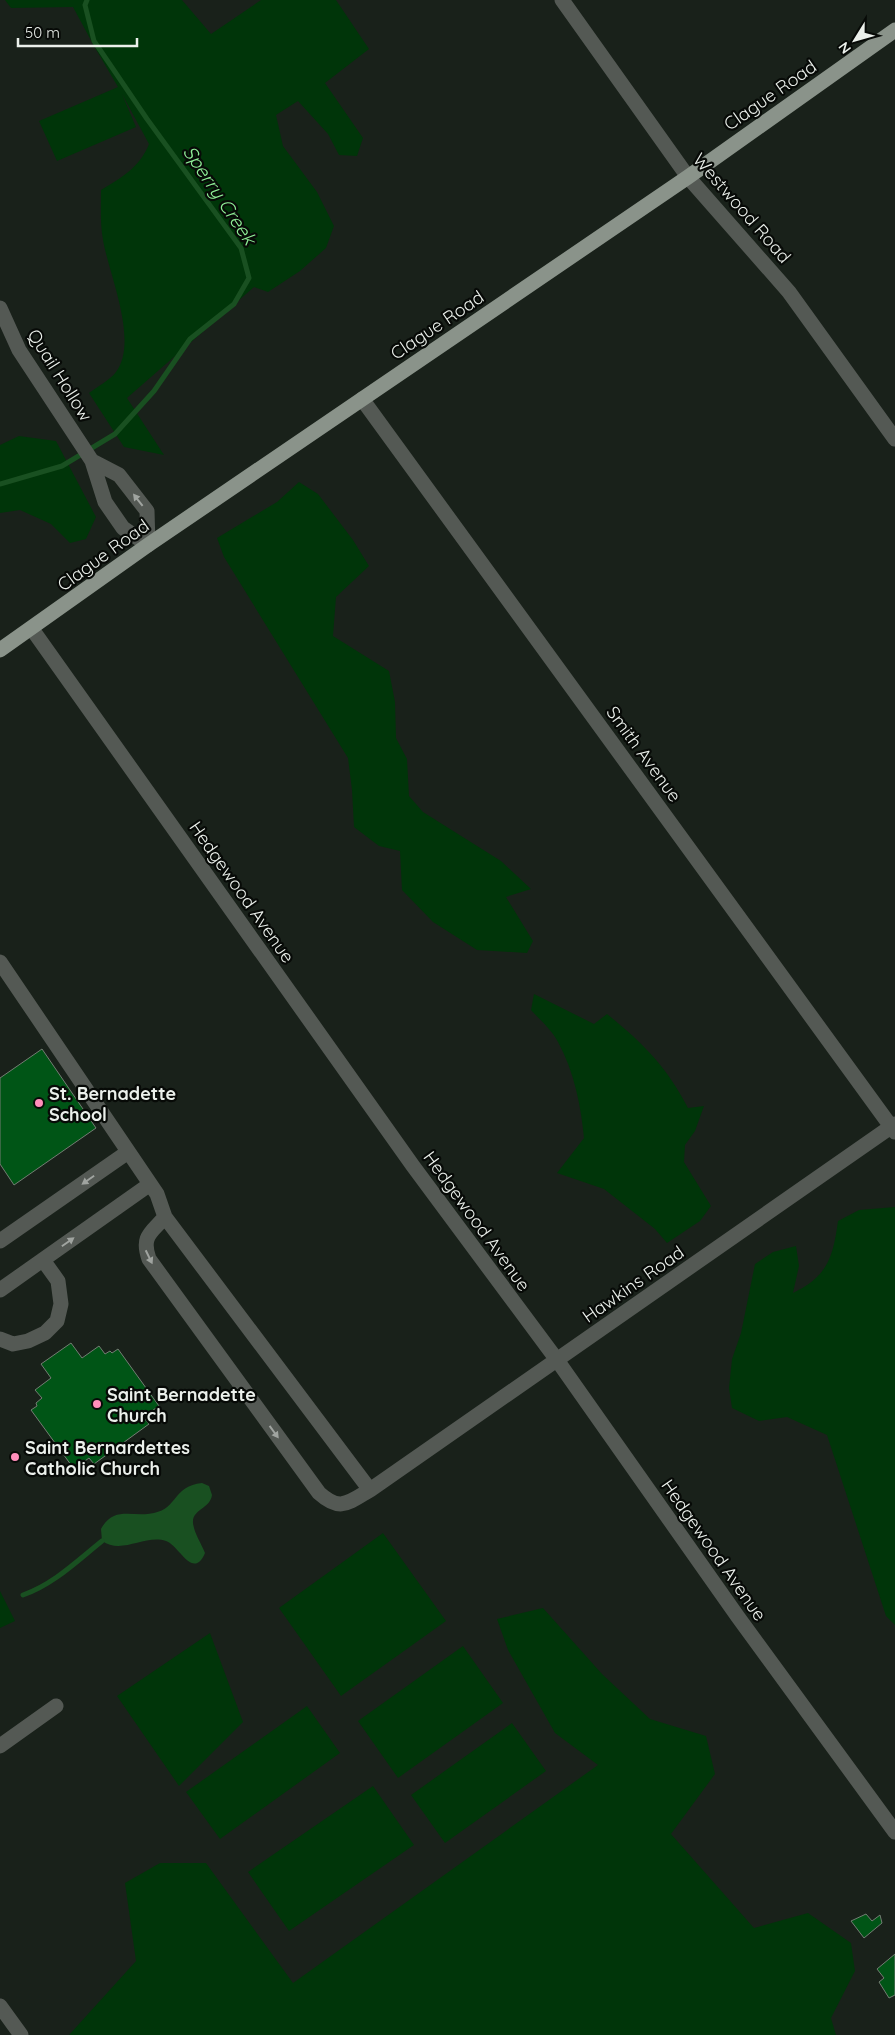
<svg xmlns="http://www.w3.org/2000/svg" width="895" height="2035" font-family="Quicksand,sans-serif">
<rect width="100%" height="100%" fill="#19211a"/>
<path fill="#003509" d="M5,0H182L211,34L261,0H336L369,49L325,83L363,138L357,156L339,155L328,134L298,101L276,115L283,146L317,192L334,226L326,248L300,271L268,292L254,287L127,398L164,455L124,447L89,393C97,387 110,380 116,372C139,341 109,275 103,240C100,224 101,206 101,190C121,178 140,167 149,144L122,94L136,127L57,161L39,121L118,87L94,46L73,7L11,8Z
M19,436L56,441L96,517L86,539L70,543L51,524L20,510L0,513V445Z
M299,482L318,494L353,540L369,566L336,597L333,636L389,671L395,702L396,738L407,759L409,796L423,812L501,861L531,889L506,897L533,941L527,953L477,950L433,922L402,890L400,851L379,846L354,827L352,790L348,758L224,557L217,538L277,502Z
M534,994L594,1024L607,1014C643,1043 667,1067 688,1108L704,1106L695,1131L685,1145L684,1162L711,1206L700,1221L667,1243L655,1229L604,1189L557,1173L584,1138C581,1106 574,1071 558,1042C552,1030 540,1020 531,1010Z
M895,1207V1625L886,1616L827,1435L787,1417L759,1421L732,1408L729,1388L732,1359L741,1333L755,1264L773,1252L796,1246L799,1266L793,1293C828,1276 833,1257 838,1221L859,1210Z
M383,1533L446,1621L341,1696L279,1608Z
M0,1591L15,1621L0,1628Z
M543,1608L602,1674L650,1719L706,1736L715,1774L671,1834L754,1928L808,1913L851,1943L855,1971L831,2018L836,2035H69L136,1961L125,1883L160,1863H206L293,1983L598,1765L555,1733L508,1650L497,1619Z
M210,1633L243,1722L179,1786L117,1696Z
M463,1646L503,1703L398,1778L358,1721Z
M307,1706L340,1753L220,1839L186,1792Z
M512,1723L546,1771L445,1843L411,1795Z
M373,1786L414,1845L289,1931L248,1872Z"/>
<path fill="#195021" d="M202,1483L209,1486L212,1495C210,1509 192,1509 193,1523C194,1533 201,1543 205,1553C193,1581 179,1545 166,1541C145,1534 122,1555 102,1541L101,1529C114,1505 133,1518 154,1513C178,1508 173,1486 202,1483Z"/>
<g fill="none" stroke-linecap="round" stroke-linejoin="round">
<path stroke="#195021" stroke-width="5" d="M0,484L62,466L115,434L154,391L190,339L234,304L249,278L241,248L147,119L94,41L85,5L87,0
M23,1595C54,1584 77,1561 102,1541"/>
</g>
<path fill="#005516" stroke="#737d73" d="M42,1049L96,1128L14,1185L0,1164V1078Z
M71,1343L82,1358L99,1346L105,1354L110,1351L112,1353L118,1349L159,1406L143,1417L149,1424L94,1464L89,1458L74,1469L31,1410L37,1406L36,1403L42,1398L35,1390L51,1378L41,1364Z
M866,1914L872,1921L880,1915L882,1923L864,1938L851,1921Z
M895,1954V1995L889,1998L879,1982L884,1978L877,1969Z"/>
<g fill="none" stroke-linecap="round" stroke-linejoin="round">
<path stroke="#545954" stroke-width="15" d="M562,0L688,177L789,292L895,439
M0,308L19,350L92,461L105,502L123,528L148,545
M362,399L895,1132
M92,461L119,475L147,511L148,545
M32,629L413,1166L557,1360L738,1617L895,1832
M0,962L157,1194L165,1217L370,1490L895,1124
M165,1217C151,1233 141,1236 149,1259L319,1493C340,1512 348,1503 370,1490
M0,1241L128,1152
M0,1290L150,1184
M0,1339L13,1344L28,1341L45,1333L57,1321L61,1304L58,1281L43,1260
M0,1746L56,1706
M0,2006L21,2035"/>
<path stroke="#8a938a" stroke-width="15" d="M0,650L148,545L688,177L895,30"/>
</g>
<defs><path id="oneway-solid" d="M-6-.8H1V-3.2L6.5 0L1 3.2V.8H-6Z" transform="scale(1.25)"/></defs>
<g fill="#a0a4a0">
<use href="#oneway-solid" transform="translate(138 500) rotate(-128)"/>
<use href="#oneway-solid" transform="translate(88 1180) rotate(145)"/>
<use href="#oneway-solid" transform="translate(68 1242) rotate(-35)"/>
<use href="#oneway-solid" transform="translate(149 1257) rotate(64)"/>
<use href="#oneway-solid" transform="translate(274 1432) rotate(54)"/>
</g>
<g fill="#ff8eba" stroke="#070a07" stroke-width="2">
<circle cx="39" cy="1103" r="5"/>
<circle cx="97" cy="1404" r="5"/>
<circle cx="15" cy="1457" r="5"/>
</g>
<g text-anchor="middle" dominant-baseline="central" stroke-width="4.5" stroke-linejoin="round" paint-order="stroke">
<g font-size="18" fill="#ebf0eb" stroke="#070a07">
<text transform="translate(770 95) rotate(-35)">Clague Road</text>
<text transform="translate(742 208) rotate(49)">Westwood Road</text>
<text transform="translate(437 325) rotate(-34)">Clague Road</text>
<text transform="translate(60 375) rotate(58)">Quail Hollow</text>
<text transform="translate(103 555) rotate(-36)">Clague Road</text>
<text transform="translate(644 754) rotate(54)">Smith Avenue</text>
<text transform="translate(242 892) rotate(55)">Hedgewood Avenue</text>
<text transform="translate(477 1221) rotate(54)">Hedgewood Avenue</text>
<text transform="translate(633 1284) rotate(-35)">Hawkins Road</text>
<text transform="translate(714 1550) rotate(55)">Hedgewood Avenue</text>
</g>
<g font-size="18" font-weight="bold" fill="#ebf0eb" stroke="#070a07" text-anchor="start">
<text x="49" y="1093">St. Bernadette<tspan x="49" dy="21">School</tspan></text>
<text x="107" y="1394">Saint Bernadette<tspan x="107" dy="21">Church</tspan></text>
<text x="25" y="1447">Saint Bernardettes<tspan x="25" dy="21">Catholic Church</tspan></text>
</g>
<g font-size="19" font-style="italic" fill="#8fee97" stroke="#070a07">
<text transform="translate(220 195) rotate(56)">Sperry Creek</text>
</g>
</g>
<g transform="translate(855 40) rotate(233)" stroke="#070a07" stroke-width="4" paint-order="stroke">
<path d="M0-4L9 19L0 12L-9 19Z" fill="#ebf0eb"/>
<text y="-8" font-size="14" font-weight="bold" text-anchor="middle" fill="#ebf0eb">N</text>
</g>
<path d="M18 38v8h119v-8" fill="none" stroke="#ebf0eb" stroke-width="2.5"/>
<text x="25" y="38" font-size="15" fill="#ebf0eb" stroke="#070a07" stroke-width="4" paint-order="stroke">50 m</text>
</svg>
